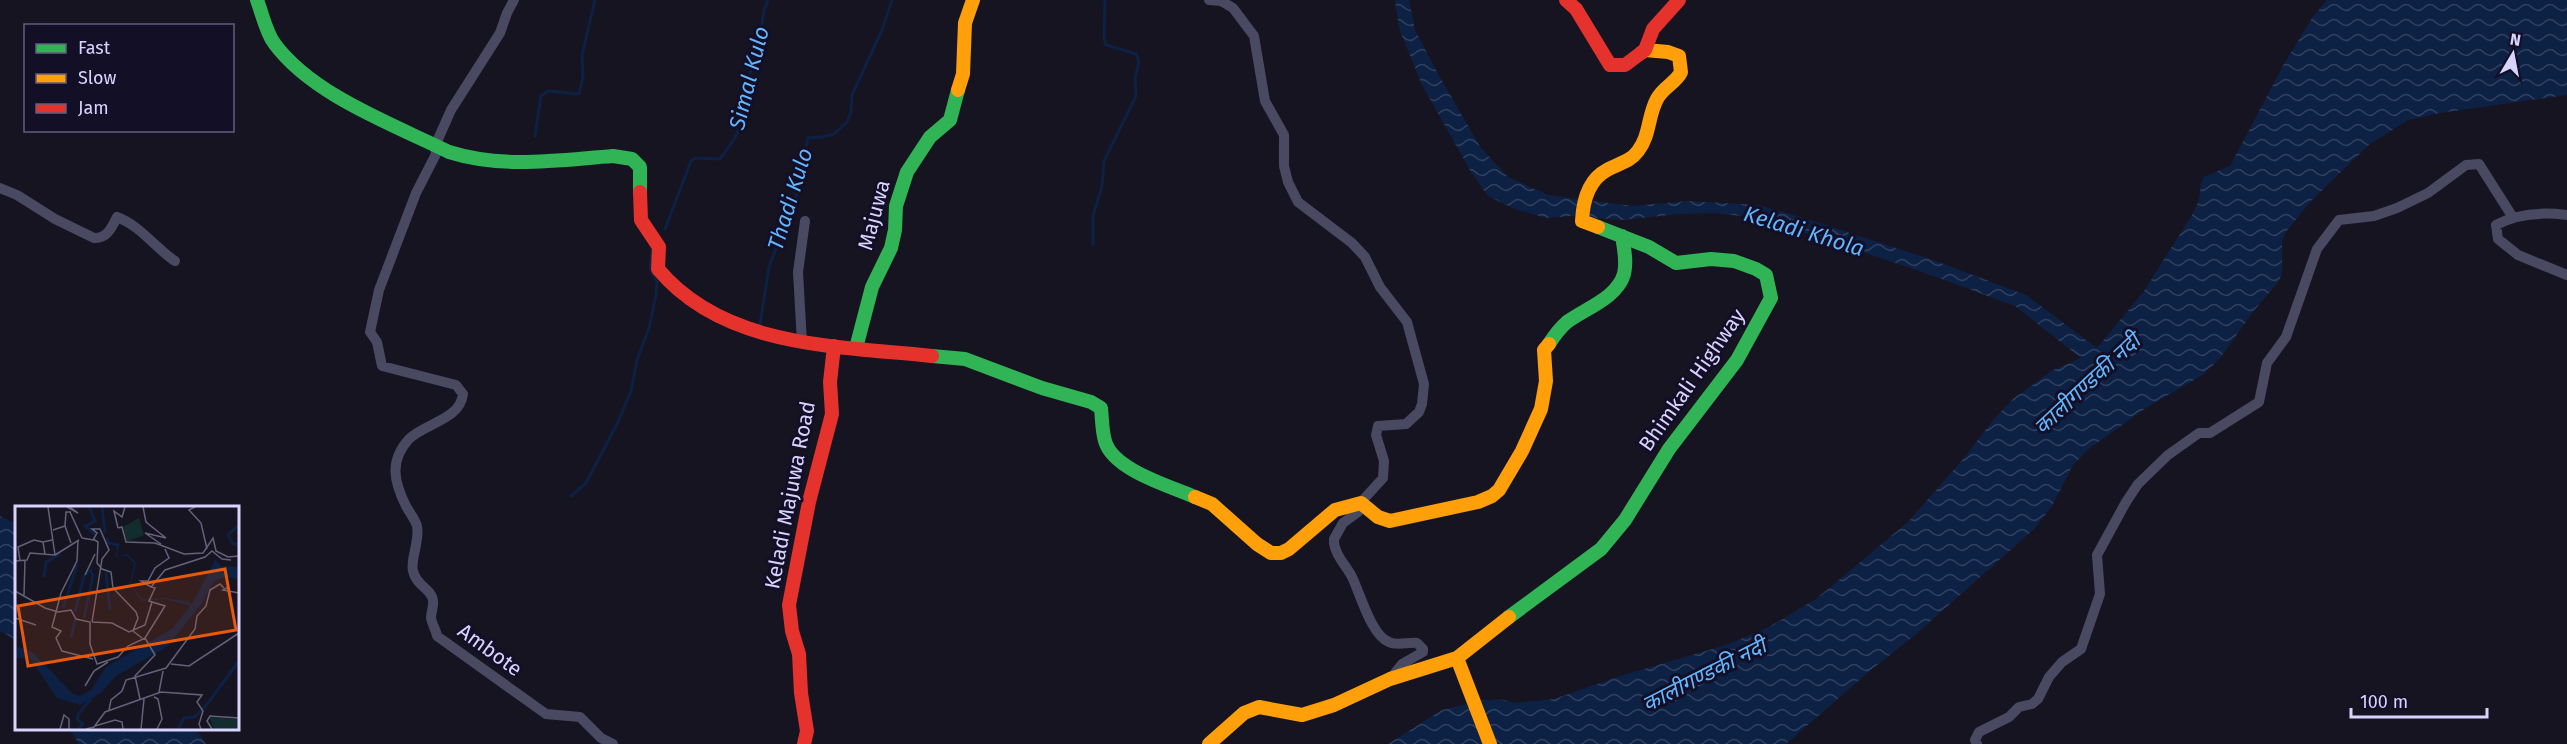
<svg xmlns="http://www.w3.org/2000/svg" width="2567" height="744" font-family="'Fira Sans','Noto Sans Devanagari',sans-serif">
<defs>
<pattern id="water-waves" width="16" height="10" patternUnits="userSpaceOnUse" patternTransform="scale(1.5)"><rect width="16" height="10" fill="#0d2144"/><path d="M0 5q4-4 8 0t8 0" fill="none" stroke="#304060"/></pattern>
</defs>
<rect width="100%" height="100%" fill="#161421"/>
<path fill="url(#water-waves)" d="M1395,0H1409L1415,30L1438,74L1481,148L1508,177L1548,195L1632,206L1689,201L1759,205L1810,220L1933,260L2026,295L2097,348L2144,291L2192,215L2199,200L2201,183L2204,177L2230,166L2284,64L2312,18L2327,0H2567V95L2440,113L2408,120L2370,144L2311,201L2285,233L2282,241V272L2279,281L2252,313L2221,357L2204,374L2146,408L2090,448L2073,465L2052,506L2035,528L1914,636L1872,669L1786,744H1388L1442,710L1480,701L1500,699L1515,703L1554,699L1620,676L1726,645L1771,626L1816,599L1908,522L1964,458L1993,420L2014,398L2053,370L2081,358L2015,306L1928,274L1782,225L1749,217L1715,213L1679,214L1621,220L1572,216L1546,218L1515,209L1488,196L1471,172L1421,83L1399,28Z
M0,516L16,524V640L0,631Z
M69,728H195L206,744H79Z"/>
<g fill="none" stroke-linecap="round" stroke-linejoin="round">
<path stroke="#0d2144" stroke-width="3" d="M535,136L541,96L548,91L579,94L583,77L582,55L595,0
M665,229L691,161L696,158L720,159L735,138L744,117L749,76L759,43L764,10L768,0
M1093,245V216L1102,186L1104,161L1136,96L1135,78L1139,62L1136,54L1106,45L1104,38L1105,0
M760,324L769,267L796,196L808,138L822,137L834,134L847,122L851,112L852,95L882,30L892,0
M571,496L586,483L618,422L631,391L637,360L649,328L656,295L657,282L650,268L652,250"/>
<path stroke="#4a4962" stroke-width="10" d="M514,0L507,13L500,33L451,110L435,146L436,154L416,193L379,290L370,332L377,342L382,366L456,385L463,394C460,420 425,423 409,439C389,461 394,482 406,506C409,512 415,519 417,526C420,541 410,560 413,571C416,586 431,588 433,600C434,606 431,612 431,618C432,624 436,630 437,636L546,714L580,717L601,738L613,744
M1209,0L1221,1L1233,8L1254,36L1265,101L1284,135V166L1288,182L1298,202L1352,243L1365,257L1380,287L1407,322L1424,384L1422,404L1419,412L1406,424L1378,426L1376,435L1384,461L1383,478L1363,500L1358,512L1343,523L1334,539C1333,553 1346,565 1352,577C1360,593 1371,635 1389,642C1397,646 1408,642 1417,643L1423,649V652L1402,664L1390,679
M0,188L17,195L55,219L94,238C107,239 112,227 117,217C141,226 155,248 175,261
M2567,215C2543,212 2518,213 2496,225L2498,239L2518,255L2567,275
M802,343L798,272L805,221
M1977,744L1975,740L1979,732L2009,717L2019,707L2032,704L2038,699L2049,677L2062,662L2081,649L2100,594L2097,555L2126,502L2138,484L2168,455L2199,433H2210L2259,402L2267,363L2286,337L2317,249L2339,220L2374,216L2397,208L2428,193L2466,165L2479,164L2512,216"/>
<path stroke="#30b455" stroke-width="14" d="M257,0C262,13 266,32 274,43C312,95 392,124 449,152C503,169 558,160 613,156L632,159L640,167V192
M1549,344C1554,336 1560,328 1567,322C1586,308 1617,298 1624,274C1627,262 1624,248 1622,236
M856,348L872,287L891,248L895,230L896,206L907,172L930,137L950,120L958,90
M932,356L965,359L1042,388L1091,402L1101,408C1102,418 1102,431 1105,441C1113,470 1170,486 1195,497
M1509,617L1601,549L1625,520L1669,449L1737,360L1771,298L1766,275L1756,269L1734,261L1711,259L1676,263L1649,247L1598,227"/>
<path stroke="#ff9f0a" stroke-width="14" d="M958,90L963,74L965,23L973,0
M1598,227L1582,221C1583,201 1588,180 1607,170C1619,163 1630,162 1638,151C1650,136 1648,115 1657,99C1663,87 1676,83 1681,72L1679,56L1668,52L1645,50L1641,53
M1195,497L1212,504L1257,544L1271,553H1281L1289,549L1335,510L1361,503L1378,517L1390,521L1478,502L1492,496L1499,490L1522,451L1541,409L1546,381L1544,350L1549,344
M1457,658L1490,744
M1209,744L1244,713L1259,707L1302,715L1334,705L1390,679L1457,658L1509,617"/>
<path stroke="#e5322d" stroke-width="14" d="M1566,0L1576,9L1610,65H1625L1641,53
M1645,50L1653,29L1679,0
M640,192L641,220L659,247L658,269C724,348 838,346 932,356
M804,744L807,731L801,693L799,654L792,631L789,605L809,502L832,414L830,382L834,346"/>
</g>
<g text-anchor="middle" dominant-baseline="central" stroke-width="6" stroke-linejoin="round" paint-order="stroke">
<g font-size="21" fill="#d9d4ff" stroke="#130f26">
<text transform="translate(874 215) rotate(-75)">Majuwa</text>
<text transform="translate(1692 380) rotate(-55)">Bhimkali Highway</text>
<text transform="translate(790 495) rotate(-79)">Keladi Majuwa Road</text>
<text transform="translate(490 650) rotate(36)">Ambote</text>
</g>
<g font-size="22" font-style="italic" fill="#62b6ff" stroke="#130f26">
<text transform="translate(749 78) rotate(-76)">Simal Kulo</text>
<text transform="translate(790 199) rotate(-73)">Thadi Kulo</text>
<text transform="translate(1804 231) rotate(17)">Keladi Khola</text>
<text transform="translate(2087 384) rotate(-43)">कालीगण्डकी नदी</text>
<text transform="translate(1704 675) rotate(-27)">कालीगण्डकी नदी</text>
</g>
</g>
<g transform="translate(15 506)">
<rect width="224" height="224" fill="#161421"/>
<path d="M194,211L223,213V223H199Z" fill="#132c2d"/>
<path d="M124,12L129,29L112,36L108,21Z" fill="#132c2d"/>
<path d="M103,42L102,51L112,48L121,56L116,79L127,93L148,92L171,95L177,98L200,54L207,60L223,61V73L211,71L199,75L187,97L153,140L101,170L86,187L65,199L42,192L15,152H0V140L16,145L58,188L65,190L76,184L91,161L158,122L175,100L150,93L126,95L115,78L119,57L112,50L100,51Z" fill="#0d2144"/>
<path fill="none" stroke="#0d2144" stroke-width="3" d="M74,1L80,15L70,20L81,29M87,1L90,27M224,19L213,29L218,38H224M92,32L93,37L103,39L102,43M91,66L95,104M29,71L31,56L45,48M48,102L62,59M60,106L69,70L75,64M69,112L78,70L75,63M56,132L60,114M63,223L68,218L62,213L64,207L76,193M163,223L169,212L179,211L190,201L224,155"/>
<path fill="none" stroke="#64617a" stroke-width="1.5" d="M33,1L40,49M52,1L63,7L55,1M128,1L131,16L151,32L130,27L146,38M180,1L174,4L186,17L192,43M55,6L67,32M50,20L51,6H56M103,22L107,21L111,36L140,37L169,48L188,47L198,32L201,45L213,51L224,50M103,22L99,5L107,11L110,1M38,24L50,20L56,37M67,32L78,34L82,27L77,23H85L94,44L87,53L77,116M78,33L83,36L82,57L87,63L96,66L98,82L121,106L123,112L118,125L127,132M63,34L62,55L46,87L37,121L46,125L41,132L47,145L78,153M30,48L28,36L37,34M40,49L64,34M0,55L12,54L15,47L40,49M5,55L3,41L19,34L28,36M70,69L80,48M136,81L126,75H133L140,62L154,52L150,43M136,81L150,64L190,51L197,45L207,53L216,54M214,81L208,84L224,87M0,85L30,102L43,106L56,104L61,113L75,116V138L82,158L103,151L113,140L130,132L140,149L120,170L125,193M9,89L10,54M0,112L21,119M77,116L97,117L114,126L130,119L137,96M130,132L150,100L134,95L140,82L136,81M156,158L174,160L224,127M70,180L79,165L93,156M144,186L148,165M139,191L143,193L147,213L142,223M94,204L96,194L107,185L111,174L151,162L180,123L182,110L191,100L195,84L205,78L209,82M80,220L100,214L107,216L108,223M45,223L49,209L54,213V223M71,223L79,221L90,206L146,186L187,189L182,196L188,205L184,218L186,223M126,223L129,193M197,223L192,215L195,210L224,212"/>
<path fill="#e8590c" fill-opacity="0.15" stroke="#e8590c" stroke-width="3" d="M210,63L221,124L13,160L3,100Z"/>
<rect width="224" height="224" fill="none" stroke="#d9d4ff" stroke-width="3"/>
</g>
<rect x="24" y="24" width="210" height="108" fill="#130f26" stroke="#625e7d" stroke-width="1.5"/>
<rect x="36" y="44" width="30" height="9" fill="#30b455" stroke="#625e7d" stroke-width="1.5"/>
<text x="78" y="54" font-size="18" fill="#d9d4ff">Fast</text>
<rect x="36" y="74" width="30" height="9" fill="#ff9f0a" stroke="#625e7d" stroke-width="1.5"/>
<text x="78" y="84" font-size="18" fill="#d9d4ff">Slow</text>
<rect x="36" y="104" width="30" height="9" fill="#e5322d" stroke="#625e7d" stroke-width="1.5"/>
<text x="78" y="114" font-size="18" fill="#d9d4ff">Jam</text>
<g transform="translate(2513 54) rotate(10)" stroke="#130f26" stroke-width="4.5" paint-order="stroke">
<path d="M0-4.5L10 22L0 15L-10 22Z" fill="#d9d4ff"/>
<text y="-9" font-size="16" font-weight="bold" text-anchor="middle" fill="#d9d4ff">N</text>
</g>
<path d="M2351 708v9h136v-9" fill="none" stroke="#d9d4ff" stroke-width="3"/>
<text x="2360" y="708" font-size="18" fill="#d9d4ff" stroke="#130f26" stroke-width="4.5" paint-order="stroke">100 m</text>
</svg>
